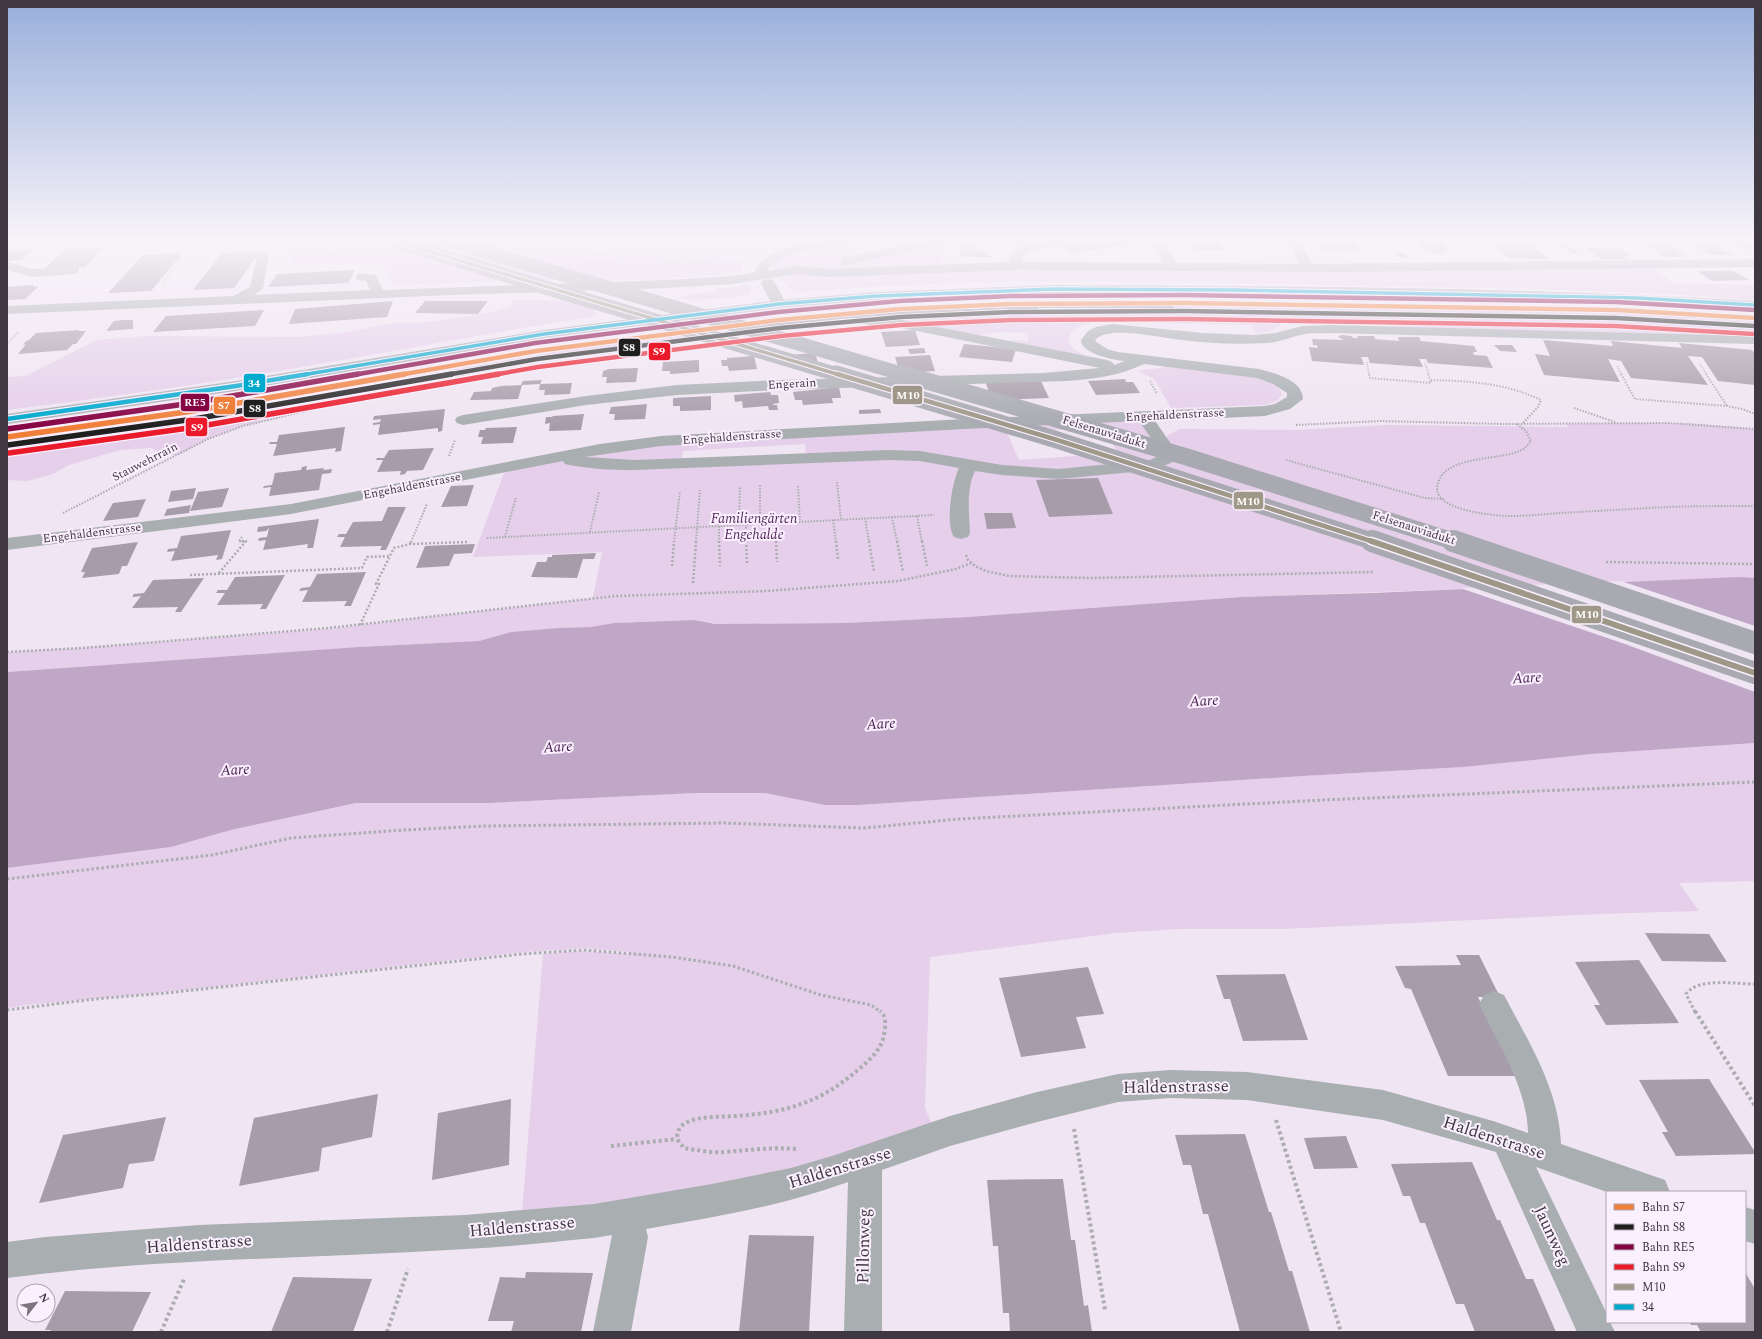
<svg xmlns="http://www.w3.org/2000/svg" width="1762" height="1339" font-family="Spectral,serif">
<rect width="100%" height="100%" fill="#f0e5f2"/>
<path fill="#e5cfea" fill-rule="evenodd" d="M214,241H496L544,251L599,258L672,260L737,259L746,260L741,263L744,272C665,282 586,279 504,281C467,282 431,284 395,285L388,273L380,264H290L292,251L239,242L213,243Z
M508,241H815L750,255L659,257H628L574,252Z
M844,241H980L940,250L945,271L1653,268L1673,283L1755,285V300C1614,288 1473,288 1332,285C1154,281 976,277 798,292C782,286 779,272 765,262L768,259Z
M750,285L751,289L748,295C734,297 690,303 679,297L692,294L714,292L716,289Z
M513,300L590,301L597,316C521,327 446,342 371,355C250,377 129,395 7,410V377L25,376L97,340L146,336L300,337L340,333L395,323H419L470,316L496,311L511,306Z
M1173,305C1367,308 1561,307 1755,321V340L1397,331L1391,322L1279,319L1281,325C1272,331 1266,333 1255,333L1252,325L1103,321L1092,322L1078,327L1070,334L1068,340C1072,350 1080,353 1088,357L1004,340L1028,341L1027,333L1002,332L973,336L878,318L1039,311L1038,309L1174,308Z
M718,331L726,333L578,352L400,385L344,402L243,426L208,439L179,455H165L151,448L120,450L69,465L53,474L28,481L7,480V442L276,403L370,384L555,352Z
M1165,367C1186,369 1276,371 1282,394L1278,400L1265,405L1171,408L1154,379L1138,371Z
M1141,415L1165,447L1153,464L1035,474L1154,465L1167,447V436L1179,429L1296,430L1387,425L1568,427L1566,424L1618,423H1691L1755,429V578L1241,597L968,617L844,623L715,624L694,620L614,623L591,627L558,628L511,632L479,641L358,647L7,672V652L83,648L328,629L615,596L683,594L615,595L593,598L602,552L473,557L504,473L502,467L600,449ZM1103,427L1118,453L1019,460L1007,433ZM805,444L806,458L942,459L681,463L683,451Z
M1755,743V881L1679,883L1699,911L1598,914L1283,929H1180L1116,933L930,957L925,1108L936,1134L864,1159L521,1225L543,954L583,951L628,954L630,952L585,948L523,952L166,992L26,1005L7,1008V868L171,847L231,830L356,803H490L695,793H765L825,805H859L1303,776L1464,767L1592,754Z"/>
<path fill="#c1a7c7" d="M1739,577L1755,578V743L1592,754L1464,767L1303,776L859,805H825L765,793H695L490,803H356L231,830L171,847L7,868V672L358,647L479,641L511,632L558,628L591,627L614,623L694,620L715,624L844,623L968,617L1241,597L1373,593Z"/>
<path fill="#f0e5f2" d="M1621,581L1755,626V692L1625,644L1460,588Z"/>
<path fill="#a79caa" d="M1012,241H1043V242L1019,246Z
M1055,241H1143V242L1072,253Z
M1190,241H1219L1225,250H1195Z
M1325,241H1353L1359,245H1356L1362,251H1323L1316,242H1325Z
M1417,241H1439L1448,250H1445L1446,253H1433L1429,250L1421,248L1419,246L1421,245Z
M1490,241H1529L1538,248H1535L1549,259L1509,258Z
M1755,242V250L1747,249L1735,243Z
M1559,243H1564L1580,253H1571Z
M1646,243H1666L1682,253H1679L1685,257H1663L1657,253H1661Z
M1688,243H1712L1733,255H1712Z
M976,244L980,248H975L978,251L984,250L992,257H962L958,247Z
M104,247L85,267L44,269L65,249Z
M1586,248H1620L1632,256H1624L1627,259H1601Z
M34,249L21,260L7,261V250Z
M260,251L234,288L193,290L222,253Z
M183,253L151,291L108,293L143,255Z
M1396,253H1404L1410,258H1401Z
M355,270L348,283L268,287L277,274Z
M1697,271H1733L1749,280L1712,281Z
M34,285L33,287L39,286L25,299L7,300V287Z
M393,301L387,317L289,324L295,309Z
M425,301H488L478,314L415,313Z
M1076,305H1173L1174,308H1038L1039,311H1007V309L989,310L859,317L764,327L762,324L901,311Z
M264,310L255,326L153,332L166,316Z
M123,320H133V329L106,331L114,321Z
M79,330L78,331H86L76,344H73L67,350L18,354L26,344L23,345L26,341L29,340L36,333Z
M915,330L920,345L886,347L881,332Z
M1341,335L1352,336L1353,338H1358L1357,336H1374L1375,339L1399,341L1398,337H1419L1421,341L1474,346L1477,352H1473L1474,355L1487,356L1493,368L1428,363L1426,359H1419L1423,367L1370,363L1368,357H1361L1364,365L1312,361L1309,347L1318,348L1317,345H1313L1312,339L1344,340L1338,337Z
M1543,340L1613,346L1611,341L1682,348L1679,343L1752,350L1755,353V385L1718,381L1702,357L1688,356L1708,385L1631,378L1621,361L1608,359L1620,382L1544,375L1535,354L1550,356Z
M964,344L1016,349L1012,362L959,357Z
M1494,345H1512L1517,352L1500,351Z
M924,348L926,353L910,354L908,349Z
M815,353L819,366L791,368L788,355Z
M930,355L935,371L900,373L895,357Z
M754,356L757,369L729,371L728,366H722L721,360H727V358Z
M699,360V372L670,374V371H662L663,362Z
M638,368L636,382L606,383L607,377H602L603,371L609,369Z
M1040,379L1049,398L992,400L985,381Z
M1125,379L1126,382H1133L1140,393L1096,395L1088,381Z
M542,380L540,384L572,383L570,394L544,395L545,390H539L540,384L521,385L523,381Z
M522,385L518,399L470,400L474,392L491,391L492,388L501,386Z
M839,387L841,398H832L833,403L803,405L802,400H795L793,392Z
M770,392L771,395H778L779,403L773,404V405H777L778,410H769L768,406L743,408L742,401L735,402L734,395Z
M711,396V410L680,411V406H673V398Z
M647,404L645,419L614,420L615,414H609L611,407Z
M445,409L442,431L438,432V428L378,435L380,424L373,425V423L380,422L381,419L373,420L374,416Z
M880,409L881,413L859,414V410Z
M584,414L581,430L549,431L550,423L545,424L546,417H552L553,416Z
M345,427L341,451L335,452L336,448L273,456L277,444H269L270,442H277L279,435Z
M517,427L513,443L481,444L483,437H478L480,430H485L486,428Z
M434,448L423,470L407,471L405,474L400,475L401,471L377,472L383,460H376L377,458H384L389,450Z
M307,466L306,470L324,468L323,470L332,469L331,473L322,474L319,490L269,496L271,487L263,488L264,486L272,485L275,473L301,470L302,467Z
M1098,478L1113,514L1049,517L1036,480Z
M474,485L467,506L441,507L451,486Z
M196,488L193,499L168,502L171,491Z
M229,488L222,507L190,511L198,492Z
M146,499L138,517L103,521L113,503Z
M191,505L189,513L164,516L167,509Z
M388,507H406L386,550H380L382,546L340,547L345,537H337L339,534H346L353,522L382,521Z
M984,513H1012L1016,528L987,529Z
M319,519L313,548H307L308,544L263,550L266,540L258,541L259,538L267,537L269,528L266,531L257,532L258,527Z
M231,530L222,559L216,560L218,555L171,561L175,551L167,552L168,549L177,548L181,536Z
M138,542L127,566H122L119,574L82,578L85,572H81L92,548Z
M475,544L472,553L454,554L449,566L416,568L425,546Z
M596,553L594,559H583L577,578L531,577L537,562H546L548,557H552V555Z
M366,572L351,606H344L347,601L302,602L308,590L299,591L301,588L310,587L317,574Z
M285,575L266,609H260L263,604L217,605L225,593H216L218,590H227L235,577Z
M204,578L181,612H175L178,607L132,608L141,596L132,597L134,594L144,593L153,580Z
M1645,933L1709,934L1727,962L1662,961Z
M1456,955H1479L1500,997H1478L1516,1076H1448L1411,989L1405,988L1395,966L1461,965Z
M1639,960L1657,988L1679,1023L1606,1025L1594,1005H1600L1575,962Z
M1088,967L1104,1014L1076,1017L1086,1048L1021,1057L999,978Z
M1285,974L1308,1040L1243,1041L1230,999H1224L1216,975Z
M1709,1079L1755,1152V1154L1676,1156L1662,1132H1668L1639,1080Z
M378,1094L372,1137L322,1148L319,1171L239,1186L254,1118Z
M511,1099L509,1165L432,1180L438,1113Z
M166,1117L154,1161L129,1164L123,1188L39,1203L63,1135Z
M1245,1134L1269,1212H1271L1289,1271H1292L1310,1332H1240L1208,1214H1203L1191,1165H1183L1175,1135Z
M1346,1136L1358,1168L1314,1169L1304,1138Z
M1472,1162L1497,1220H1500L1526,1279H1533L1556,1332H1475L1464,1304H1456L1425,1223H1420L1410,1196H1403L1391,1164Z
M1063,1179L1071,1240H1075L1084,1306L1088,1305L1092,1332H1010L1009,1313H1003L998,1246H993L987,1180Z
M749,1235L814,1236L809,1332H739Z
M526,1272L593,1273L581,1332H511L514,1321H488L500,1277L525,1278Z
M1745,1272L1755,1289V1332H1701L1697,1325H1691L1690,1322H1745Z
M293,1277L372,1279L353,1332H271Z
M65,1291L151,1292L132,1332H50L51,1330H45Z"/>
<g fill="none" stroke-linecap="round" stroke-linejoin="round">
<path stroke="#abadb1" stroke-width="1.5" stroke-dasharray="1 1" stroke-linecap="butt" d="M282,241L351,260
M583,254L661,259L720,258
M162,283L182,258
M819,324L838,322
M7,344L19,331
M1367,362L1369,375
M1425,363L1429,375
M1700,364L1707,375
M1617,366L1622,375
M460,375L579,353L651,344"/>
<path stroke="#abadb1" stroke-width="2" stroke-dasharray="1.5 1.5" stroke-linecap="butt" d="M1369,374L1370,378L1431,383L1430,380C1469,381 1506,383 1541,400L1538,407L1523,423
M1428,374L1430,380
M1621,374L1635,399L1727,406L1742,409L1755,414
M1706,374L1727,406
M1150,381L1157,394
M1574,408L1615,422
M1517,424L1526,431L1531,441C1529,443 1527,446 1525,448C1505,462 1447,453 1438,483C1428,511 1496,516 1512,516C1528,516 1545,514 1561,513C1596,511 1632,509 1667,507C1696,506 1726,506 1755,506
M1296,425L1380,421L1502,424L1668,423L1755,429
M449,456L455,440
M1286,460L1425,498L1444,499
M837,482L841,519
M760,485V524
M798,486L800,522
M63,513L208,439L243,426L344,402L400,386L466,374
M917,516L922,542
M892,517L897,542
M865,518L869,542
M833,520L836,542
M776,523V542
M746,524V542
M739,525L740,486
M719,526V542
M590,532L599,492
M242,537L239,541L245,542
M505,537L516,497
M487,538L934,515
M411,542L427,504
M674,542L680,491
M696,542L700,490"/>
<path stroke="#abadb1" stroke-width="2.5" stroke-dasharray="2 2" stroke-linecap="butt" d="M719,541L720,566
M746,541L747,563
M776,541L777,562
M836,541L838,559
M869,541L874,572
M897,541L903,572
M922,541L927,566
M410,544L411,541
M966,555L968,560L975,566L986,571L1009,576L1090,578L1373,572
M1606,562L1755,564
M672,566L674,541
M219,573L246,541H239
M190,575L362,568L367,557L390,556
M693,583L696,541
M360,625L379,584H376L394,548L410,544L467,542
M7,652L83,648L328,628L615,596L767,591L898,581L956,569L971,563"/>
<path stroke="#abadb1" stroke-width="3" stroke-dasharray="2.5 2.5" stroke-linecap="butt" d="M7,879L212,855L291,838L404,830L485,826L724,823L864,828L959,819L1323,800L1755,782
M7,1010L95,999L166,993L522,954L584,950L672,957L733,966L821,995L871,1005L881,1012
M1695,1012L1686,994C1698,977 1736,984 1755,984"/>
<path stroke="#abadb1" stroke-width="4" stroke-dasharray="3 3" stroke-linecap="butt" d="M1695,1011L1755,1106
M1276,1120L1341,1332
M1074,1129L1105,1310
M611,1146L677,1139
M796,1149C770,1147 750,1150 724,1152C711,1153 697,1150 684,1148L677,1139C677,1130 681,1124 690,1121C701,1116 723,1117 735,1116C782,1113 817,1104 853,1074C864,1065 879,1053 883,1039C885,1031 888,1017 880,1011
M161,1332L184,1279
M387,1332L408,1269"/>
<path fill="#a9aeb1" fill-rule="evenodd" d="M821,241H849L847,244L843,245C823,248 777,251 767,271L796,266L828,269L1010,262L1009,256C1017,244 1039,240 1053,241L1055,244L1053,247L1031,251L1022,257L1023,262L1163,263L1158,251L1147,241C1168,241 1167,245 1176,263L1299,264L1289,241H1301L1312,264L1755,259V267L1343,272L1017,270L828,277L796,274L732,284L667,288L451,295L7,314V306L233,296L250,287L257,255L259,252H267L269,255L263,289L254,295L370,290L366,281L357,280L356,277L357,274L362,273L376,275L383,290L667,280L732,276L756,272L755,270C766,248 798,245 821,241Z
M922,241H945L943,244L939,245L847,265L843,264L841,261L843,258L847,257Z
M7,262L33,269L73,266L78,267L79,270L78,273L73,274L33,277L7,270Z
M768,279L773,280L775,283L786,304L784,307H774L772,304L761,283L763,280Z
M858,316L902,320L1107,360L1112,362L1114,365L1125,361C1114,360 1081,354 1081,340L1088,331L1096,327L1112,324L1203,333L1254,335L1275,333L1302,326L1332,325L1755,336V344L1332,333C1322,334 1311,332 1301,335C1290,337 1278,343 1266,343C1236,345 1204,343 1174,339C1158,337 1103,325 1095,341L1107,349L1118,352L1259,369C1274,373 1303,380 1303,399L1290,409L1265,416L1155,421L1174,448L1176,458L1173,462L1154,470L1059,479L1002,475L975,471C966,490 969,512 970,533L968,537L961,539L954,537C945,524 952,482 959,468L920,461L889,460L635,470C611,470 588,469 565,464L563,461L291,514L7,550V538L291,504L600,444L661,436L964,419L1265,406L1275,404L1287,397V393L1273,384L1257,378L1144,364C1119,376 1093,379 1066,381L777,390L677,395L586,405L463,425L457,423L455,420L457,417L463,415L586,396L677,385L777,380L1043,373L1100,368L902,328L853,323L851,320L853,317ZM1139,421L1158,448V456L1150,460L1059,469L1002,465L920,451L889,450L635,460L585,457L661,446L964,429Z
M1494,991L1504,995C1529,1043 1559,1089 1561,1144L1665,1180L1670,1192H1607L1536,1167L1607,1314V1322H1610L1615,1332H1577L1496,1152L1383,1120L1247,1100L1170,1098L1118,1102L1037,1122L950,1146L882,1170V1332H844L848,1182C783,1206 714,1217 646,1229L648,1237L631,1332H593L612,1235L594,1238C551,1242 508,1247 465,1249C312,1259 159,1258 7,1278V1242L45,1237L199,1225L465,1215L594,1204L712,1184L791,1168L832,1156L950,1116L1037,1092L1118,1074L1170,1070L1247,1072L1383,1090L1493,1121L1528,1133C1527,1087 1498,1044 1479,1004L1484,995Z
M1745,1207L1755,1210V1244L1745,1241Z"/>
<path fill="#acafb6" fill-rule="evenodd" d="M1053,285C1287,286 1521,287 1755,301V309L1638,302L1233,294L1053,293L876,300L779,308L544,338L236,391L7,424V414L236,381L544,330L779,300L876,292Z"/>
<path stroke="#a9aab1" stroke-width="14" d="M395,241L560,292L839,375
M448,241L906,375"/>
<path stroke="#a9aab1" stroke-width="17" d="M836,374L1054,439L1375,542
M903,374L1187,457L1456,542"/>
<path stroke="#a9aab1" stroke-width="22" d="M1372,541L1755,673
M1453,541L1755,643"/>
<defs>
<path id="bus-1-far2" d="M395,241L840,375"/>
<path id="bus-1-far1" d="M837,374L1054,439L1374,542"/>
<path id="bus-1" d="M1371,541L1755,673"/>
<path id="bus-2-far1" d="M302,375L544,334L779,304L876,296L1053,289L1233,290L1638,298L1755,305"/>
<path id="bus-2" d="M7,419L236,386L308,374"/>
</defs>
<use href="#bus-1-far2" stroke="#fbf0fe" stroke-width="5.5"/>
<use href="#bus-1-far1" stroke="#fbf0fe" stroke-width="7"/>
<use href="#bus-1" stroke="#fbf0fe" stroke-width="9"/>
<use href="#bus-2-far1" stroke="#fbf0fe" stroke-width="5.5"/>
<use href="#bus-2" stroke="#fbf0fe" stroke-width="7"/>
<use href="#bus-1-far2" stroke="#9f9889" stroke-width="3.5"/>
<use href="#bus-1-far1" stroke="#9f9889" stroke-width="4.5"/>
<use href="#bus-1" stroke="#9f9889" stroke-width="6"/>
<use href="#bus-2-far1" stroke="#00a9ce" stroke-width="3.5"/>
<use href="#bus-2" stroke="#00a9ce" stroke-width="4.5"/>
<defs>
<path id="rail-1-far1" d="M399,375L536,351L779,320L900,309L1011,304L1185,303L1616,310L1755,318"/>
<path id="rail-1" d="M7,437L193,411L405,374"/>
<path id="rail-2-far1" d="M446,375L537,359L780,328L901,317L1011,312L1185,311L1616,318L1755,326"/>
<path id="rail-2" d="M8,445L194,419L452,374"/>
<path id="rail-3-far1" d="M353,375L535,343L778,312L899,301L1011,296L1185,295L1616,302L1755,310"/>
<path id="rail-3" d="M7,429L192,403L358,374"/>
<path id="rail-4-far1" d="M493,375L538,367L781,336L901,325L1011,320L1185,319L1615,326L1754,334"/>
<path id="rail-4" d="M9,453L196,427L499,374"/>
</defs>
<use href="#rail-1-far1" stroke="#fbf0fe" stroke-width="6"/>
<use href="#rail-1" stroke="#fbf0fe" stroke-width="8"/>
<use href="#rail-2-far1" stroke="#fbf0fe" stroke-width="6"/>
<use href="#rail-2" stroke="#fbf0fe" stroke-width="8"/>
<use href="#rail-3-far1" stroke="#fbf0fe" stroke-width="6"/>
<use href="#rail-3" stroke="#fbf0fe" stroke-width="8"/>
<use href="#rail-4-far1" stroke="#fbf0fe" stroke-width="6"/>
<use href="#rail-4" stroke="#fbf0fe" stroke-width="8"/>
<use href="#rail-1-far1" stroke="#f07f3a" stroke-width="4.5"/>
<use href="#rail-1" stroke="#f07f3a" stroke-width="5.5"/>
<use href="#rail-2-far1" stroke="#201f20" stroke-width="4.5"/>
<use href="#rail-2" stroke="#201f20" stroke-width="5.5"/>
<use href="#rail-3-far1" stroke="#850343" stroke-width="4.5"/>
<use href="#rail-3" stroke="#850343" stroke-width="5.5"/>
<use href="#rail-4-far1" stroke="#ea1a2a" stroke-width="4.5"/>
<use href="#rail-4" stroke="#ea1a2a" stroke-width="5.5"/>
</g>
<linearGradient id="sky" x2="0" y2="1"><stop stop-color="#98afdb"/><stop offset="0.56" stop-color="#f8f3f9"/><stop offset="1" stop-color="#f8f3f9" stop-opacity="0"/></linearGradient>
<rect width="1762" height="428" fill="url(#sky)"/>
<g text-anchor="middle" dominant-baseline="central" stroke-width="4" stroke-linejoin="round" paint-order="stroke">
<g font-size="12" fill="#3f3841" stroke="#fbf0fe">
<text transform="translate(792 384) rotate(-3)">Engerain</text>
<text transform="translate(1175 415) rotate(-3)">Engehaldenstrasse</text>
<text transform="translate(1104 432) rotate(17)">Felsenauviadukt</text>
<text transform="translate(732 437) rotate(-4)">Engehaldenstrasse</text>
<text transform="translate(145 462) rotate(-27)">Stauwehrrain</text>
<text transform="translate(412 486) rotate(-11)">Engehaldenstrasse</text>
<text transform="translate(1414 528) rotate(18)">Felsenauviadukt</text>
<text transform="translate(92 533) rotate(-7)">Engehaldenstrasse</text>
</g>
<g font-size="14" font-style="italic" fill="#552a5f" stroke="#fbf0fe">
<text x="754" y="518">Familiengärten<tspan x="754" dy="16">Engehalde</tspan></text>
</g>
<g font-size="15" font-style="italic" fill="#461d50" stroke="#fbf0fe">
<text transform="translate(1527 678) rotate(-4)">Aare</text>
<text transform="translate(1204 701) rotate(-4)">Aare</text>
<text transform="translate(881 724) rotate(-4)">Aare</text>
<text transform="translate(558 747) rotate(-4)">Aare</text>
<text transform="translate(235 770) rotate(-4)">Aare</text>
</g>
<g font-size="17" fill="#3f3841" stroke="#fbf0fe">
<text transform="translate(1176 1087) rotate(-1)">Haldenstrasse</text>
<text transform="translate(1494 1138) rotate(18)">Haldenstrasse</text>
<text transform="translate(840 1168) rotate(-17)">Haldenstrasse</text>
<text transform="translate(522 1227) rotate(-5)">Haldenstrasse</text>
<text transform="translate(1552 1236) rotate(65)">Jaunweg</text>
<text transform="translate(199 1244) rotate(-4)">Haldenstrasse</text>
<text transform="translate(864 1246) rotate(-89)">Pillonweg</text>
</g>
</g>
<g stroke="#fbf0fe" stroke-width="1.5">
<rect x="618" y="338" width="23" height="19" rx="4" fill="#201f20"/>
<rect x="648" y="342" width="23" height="19" rx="4" fill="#ea1a2a"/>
<rect x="243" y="373" width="23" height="20" rx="4" fill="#00a9ce"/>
<rect x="892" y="385" width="31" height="20" rx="4" fill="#9f9889"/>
<rect x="180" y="393" width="30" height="19" rx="4" fill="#850343"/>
<rect x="213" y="396" width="23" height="19" rx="4" fill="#f07f3a"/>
<rect x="243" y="399" width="23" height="19" rx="4" fill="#201f20"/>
<rect x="185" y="417" width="23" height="20" rx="4" fill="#ea1a2a"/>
<rect x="1233" y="491" width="31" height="19" rx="4" fill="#9f9889"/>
<rect x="1571" y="605" width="31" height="19" rx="4" fill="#9f9889"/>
</g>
<g font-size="11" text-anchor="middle" font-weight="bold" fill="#fff">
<text x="629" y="351">S8</text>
<text x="659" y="355">S9</text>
<text x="254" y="387">34</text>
<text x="908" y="399">M10</text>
<text x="195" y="406">RE5</text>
<text x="224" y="409">S7</text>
<text x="255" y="412">S8</text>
<text x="197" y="431">S9</text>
<text x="1248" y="505">M10</text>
<text x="1587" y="618">M10</text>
</g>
<rect width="1762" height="1339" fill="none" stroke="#3f3841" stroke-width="16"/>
<rect x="1606" y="1191" width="140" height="132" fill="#fbf0fe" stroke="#b0a6b2"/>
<rect x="1614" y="1204" width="20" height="6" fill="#f07f3a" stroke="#b0a6b2"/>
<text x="1642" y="1211" font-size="12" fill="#3f3841">Bahn S7</text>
<rect x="1614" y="1224" width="20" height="6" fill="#201f20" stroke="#b0a6b2"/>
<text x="1642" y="1231" font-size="12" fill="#3f3841">Bahn S8</text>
<rect x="1614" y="1244" width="20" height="6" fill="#850343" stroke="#b0a6b2"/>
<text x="1642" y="1251" font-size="12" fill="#3f3841">Bahn RE5</text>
<rect x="1614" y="1264" width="20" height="6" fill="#ea1a2a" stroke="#b0a6b2"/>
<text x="1642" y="1271" font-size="12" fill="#3f3841">Bahn S9</text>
<rect x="1614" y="1284" width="20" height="6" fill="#9f9889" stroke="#b0a6b2"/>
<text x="1642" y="1291" font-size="12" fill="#3f3841">M10</text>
<rect x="1614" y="1304" width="20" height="6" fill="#00a9ce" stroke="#b0a6b2"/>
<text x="1642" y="1311" font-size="12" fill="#3f3841">34</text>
<g transform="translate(36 1303) rotate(59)"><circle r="19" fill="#fbf0fe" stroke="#b0a6b2"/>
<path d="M0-3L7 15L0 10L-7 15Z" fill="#7d757f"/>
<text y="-6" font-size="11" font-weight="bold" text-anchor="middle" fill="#3f3841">N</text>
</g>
</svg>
